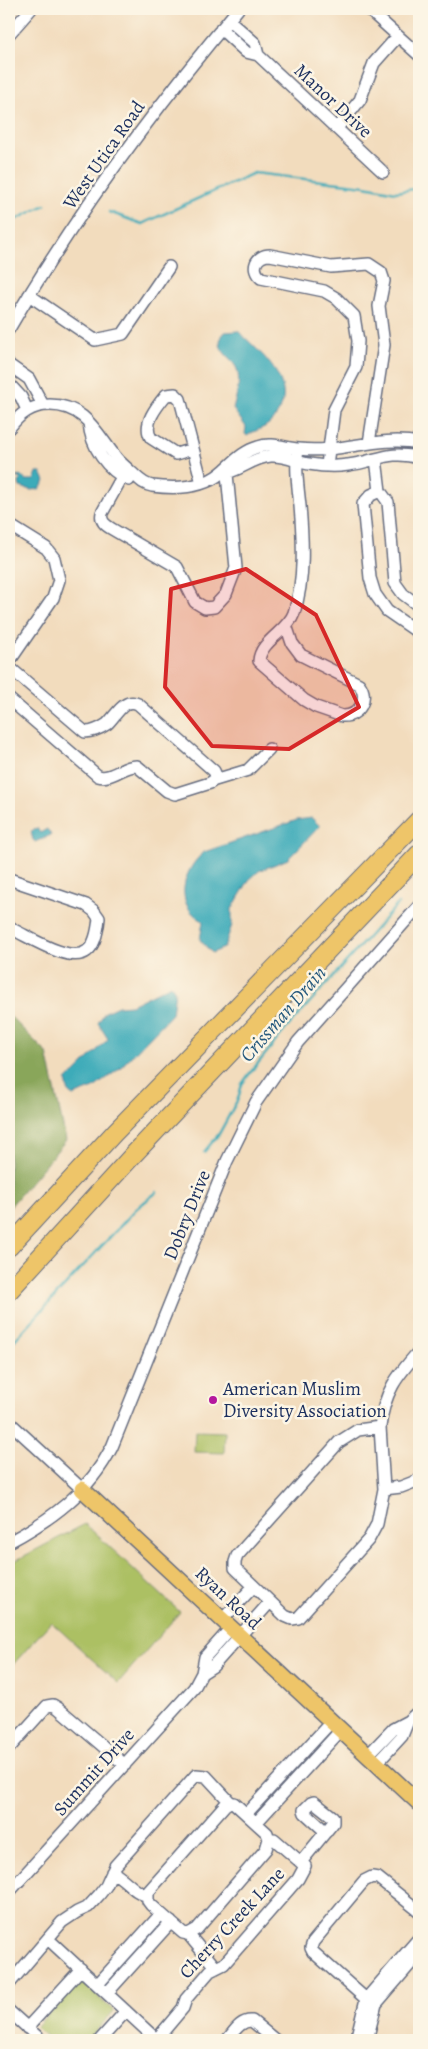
<svg xmlns="http://www.w3.org/2000/svg" width="428" height="2049" font-family="Alegreya,serif">
<rect width="100%" height="100%" fill="#fcf5e5"/>
<filter id="ink" filterUnits="userSpaceOnUse"><feTurbulence type="fractalNoise" baseFrequency=".02" numOctaves="2"/><feDisplacementMap in="SourceGraphic" scale="10" xChannelSelector="R" yChannelSelector="G"/><feConvolveMatrix kernelMatrix="1 2 1 2 8 2 1 2 1" color-interpolation-filters="sRGB"/></filter>
<filter id="wash" filterUnits="userSpaceOnUse"><feTurbulence type="fractalNoise" baseFrequency=".0096" numOctaves="4" result="noise"/><feDisplacementMap in="SourceGraphic" scale="20" xChannelSelector="R" yChannelSelector="G"/><feGaussianBlur stdDeviation="1.12" result="paint"/><feColorMatrix in="noise" values="0 0 0 0 0 0 0 0 0 0 0 0 0 0 0 0 0 1.4 0 .05"/><feComposite in="paint" operator="in"/></filter>
<g filter="url(#wash)">
<rect width="100%" height="100%" fill="#f2dcbd"/>
<path fill="#acc064" stroke="#647861" d="M195,1431L225,1432L224,1453L194,1452Z
M85,1524L180,1612L118,1683L51,1622L9,1669V1564Z
M79,1980L114,2011L88,2040H50L36,2027Z"/>
<path fill="#89a65a" stroke="#526a5c" d="M9,1015L47,1053L66,1140L9,1208Z"/>
<path fill="#3cabb9" stroke="#2c6d8c" d="M238,331C263,355 305,388 270,423C264,429 254,430 247,436L245,434L246,427L233,409C236,398 240,385 238,373C236,358 209,349 225,332Z
M37,472H41L45,481L40,489L31,490L20,487L19,483L21,479L16,477L20,475L26,480H34Z
M312,818L320,826L288,859L259,871L249,880L232,909V925L224,948L212,953L200,940L203,921C173,905 182,871 204,852L297,820Z
M37,828L40,833L47,829L51,835L35,842L33,840L31,832Z
M171,985L175,991L172,1014L119,1069L94,1088L73,1096L69,1093L66,1081L108,1039L98,1023L105,1012L118,1006L131,1005Z"/>
<g fill="none" stroke-linecap="round" stroke-linejoin="round">
<path stroke="#3cabb9" stroke-width="2.5" d="M109,212L142,224L254,173L365,186L396,192L419,188
M9,223L45,205
M204,1152L219,1134L238,1099L242,1084L250,1073L285,1030L398,904
M9,1346L137,1208L157,1192"/>
</g>
</g>
<g filter="url(#ink)">
<g fill="none" stroke-linecap="round" stroke-linejoin="round">
<defs>
<path id="minor" d="M368,9L419,55
M221,29L246,52L258,55L255,43L229,20
M9,34L31,9
M258,55L383,172
M337,128L360,100L374,63L398,36
M29,295L95,340L123,334L169,267
M9,329C75,215 154,109 238,9
M9,365L29,379L43,405
M9,384L21,397L27,410
M89,423C91,447 107,470 129,480
M9,428C20,414 31,405 50,405C84,405 96,432 115,456C119,462 125,466 131,472C138,478 142,484 152,486C175,489 203,488 221,473C233,463 243,451 258,447C272,442 285,448 299,449C340,454 378,435 419,443
M193,449L176,454L151,438C142,424 157,406 166,395L175,394L180,399L202,483
M376,459L380,491L388,502L395,583L403,594L419,606
M327,465L334,410L356,367L358,341L354,316L336,298L324,291L261,278C250,269 256,255 270,255L331,267L369,264L381,272L384,281L379,306L384,345L369,443
M221,474C239,472 253,457 271,456C284,455 297,462 309,464C321,466 336,467 348,465C376,462 389,449 419,458
M122,477L102,513C100,521 105,525 112,529L177,567L195,602L205,608L214,607L226,594L236,568L227,474
M380,491L371,495L363,504L370,578L375,594L387,611L419,633
M9,525L46,548L54,558L59,580L53,598L9,662
M286,625L292,643L301,655L359,684C370,698 359,717 342,716L316,707L304,700L259,661C260,641 288,631 294,613C305,579 303,541 300,506C298,487 295,468 298,449
M9,667L85,732C92,732 101,728 107,724C116,716 124,697 138,704L214,771L217,778L210,783L175,794L167,791L137,766C123,765 112,780 98,776L9,699
M215,780L248,770L269,749
M9,879L86,905L94,911L99,918C98,928 95,945 87,951C71,964 31,938 14,930L9,926
M419,1351C397,1376 384,1392 380,1427L358,1430L339,1442L237,1556L235,1562V1568L285,1616L292,1619L298,1618L369,1539L377,1524L384,1489L401,1487L419,1480
M9,1422L82,1489
M380,1427L384,1489
M9,1542C52,1519 89,1492 112,1447L227,1161L256,1102L298,1042L419,906
M222,1620L253,1587
M202,1673L213,1666L270,1602
M408,1721L419,1711
M9,1748L47,1706L53,1705L58,1708L125,1765
M368,1755L393,1729L408,1721L402,1736L377,1763
M230,1802L234,1803L267,1833L269,1839L266,1849L197,1929L188,1934L183,1933L151,1905L148,1901V1892L225,1805Z
M246,1814L332,1721
M256,1823L341,1730
M301,1862L333,1823V1817L314,1802L311,1803L304,1810L305,1813L326,1832
M112,1872C125,1878 134,1893 148,1896
M9,1892L194,1688L202,1673L205,1657L231,1628
M188,1934L216,1968
M48,1939L157,2040
M9,1984L62,1922L77,1912L88,1907L99,1895L106,1886L115,1866L196,1775L206,1776L230,1802
M98,1984L161,1914
M107,1993L171,1922
M376,2004L366,1999L313,1952L311,1948L313,1942L364,1881L372,1877L378,1878L419,1911
M9,2011L41,2040
M27,2028L81,1969
M100,2040L126,2011
M156,2040L183,2008L186,1999L210,1971L224,1964L298,1879L305,1866L274,1839H269
M227,2040C234,2032 240,2020 252,2021L275,2040
M356,2040L366,1999L419,1938
M367,2040L376,2004L419,1954"/>
<path id="major" d="M82,1489L419,1803"/>
<path id="highway" d="M9,1247L115,1132L419,820
M9,1291L134,1154L419,854"/>
</defs>
<use href="#minor" stroke="#666c7f" stroke-width="14"/>
<use href="#major" stroke="#666c7f" stroke-width="18"/>
<use href="#highway" stroke="#666c7f" stroke-width="20"/>
<use href="#minor" stroke="#fff" stroke-width="11"/>
<use href="#major" stroke="#eec569" stroke-width="15"/>
<use href="#highway" stroke="#eec569" stroke-width="18"/>
</g>
</g>
<path fill="#d62828" fill-opacity="0.2" stroke="#d62828" stroke-width="4" stroke-linejoin="round" d="M246,569L316,615L359,707L289,749L212,746L165,687L171,589Z"/>
<circle fill="#b5179e" stroke="#fcf5e5" stroke-width="2" cx="213" cy="1400" r="5"/>
<g text-anchor="middle" dominant-baseline="central" stroke-width="5" stroke-linejoin="round" paint-order="stroke">
<g font-size="19" fill="#1b2f5e" stroke="#fcf5e5">
<text transform="translate(333 101) rotate(43)">Manor Drive</text>
<text transform="translate(104 155) rotate(-55)">West Utica Road</text>
<text transform="translate(187 1215) rotate(-68)">Dobry Drive</text>
<text transform="translate(228 1598) rotate(43)">Ryan Road</text>
<text transform="translate(94 1772) rotate(-48)">Summit Drive</text>
<text transform="translate(232 1923) rotate(-47)">Cherry Creek Lane</text>
</g>
<g font-size="19" fill="#1b2f5e" stroke="#fcf5e5" text-anchor="start">
<text x="223" y="1389">American Muslim<tspan x="223" dy="22">Diversity Association</tspan></text>
</g>
<g font-size="20" font-style="italic" fill="#275a7e" stroke="#fcf5e5">
<text transform="translate(283 1014) rotate(-49)">Crissman Drain</text>
</g>
</g>
<rect width="428" height="2049" fill="none" stroke="#fcf5e5" stroke-width="30"/>
</svg>
